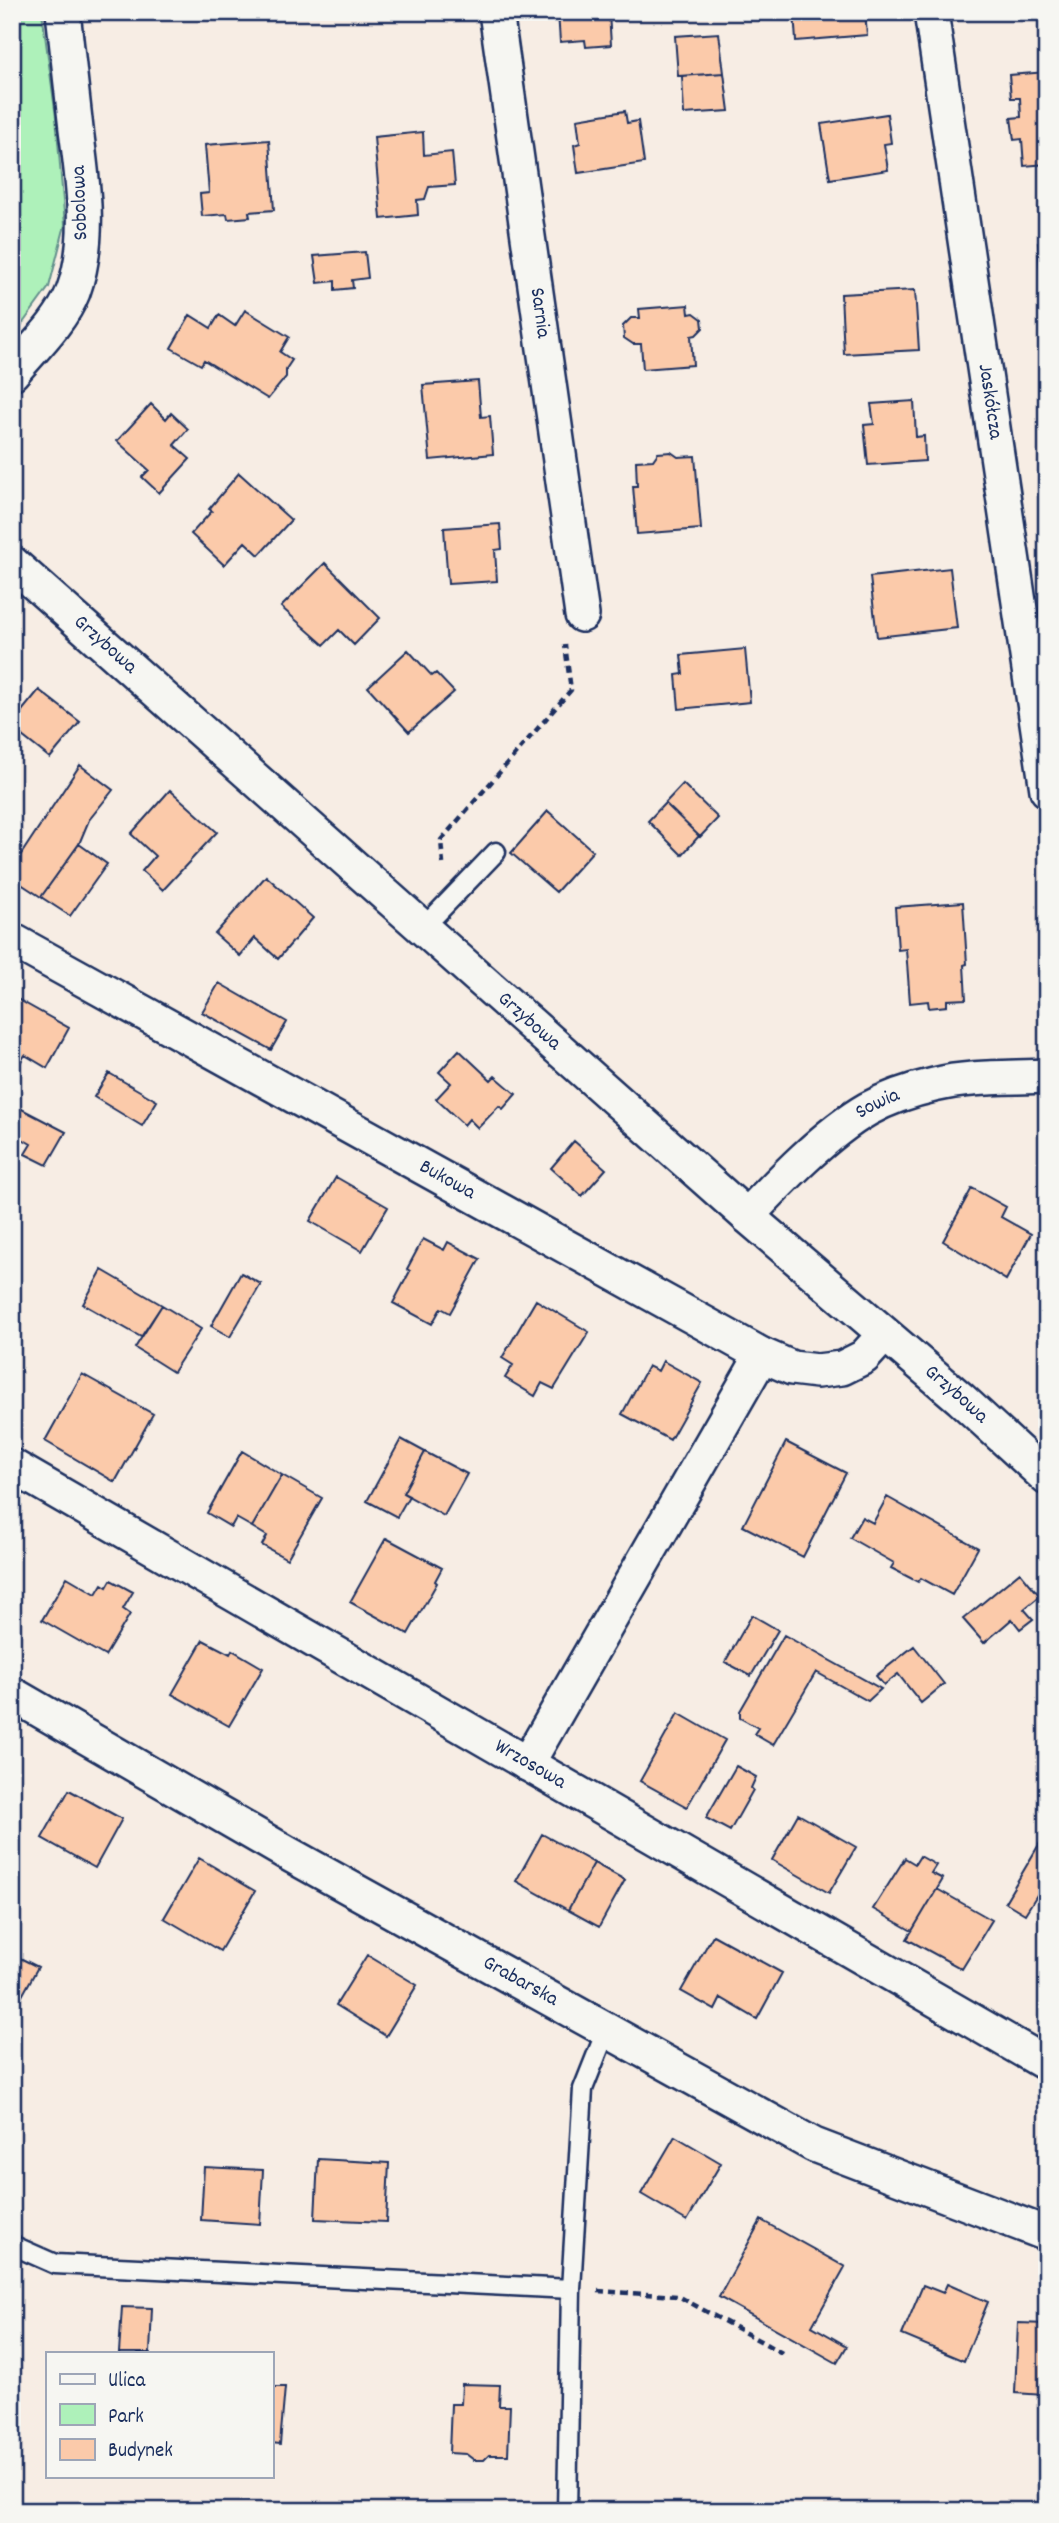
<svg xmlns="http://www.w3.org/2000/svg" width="1059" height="2523" font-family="Dekko,sans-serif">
<rect width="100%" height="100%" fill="#f7ede4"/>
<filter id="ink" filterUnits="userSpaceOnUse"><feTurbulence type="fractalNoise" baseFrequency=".0143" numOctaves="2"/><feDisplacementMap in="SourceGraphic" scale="14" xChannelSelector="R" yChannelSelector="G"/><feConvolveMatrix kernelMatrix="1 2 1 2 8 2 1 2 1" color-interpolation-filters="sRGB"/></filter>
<g filter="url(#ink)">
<path fill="#aef1ba" stroke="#64908c" stroke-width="2" d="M12,12H42L56,117L65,225L49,287L12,338Z"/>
<path fill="#fbcaaa" stroke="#1b2f5e" stroke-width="2" d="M558,12H613L609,13L611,45L586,47L585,40L560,42Z
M794,12H865L867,35L796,41Z
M719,33L724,73L678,76L675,36Z
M1047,72V164L1024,166L1022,139L1014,140L1011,118L1021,117L1020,98H1011L1009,75Z
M724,73L729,111L684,114L682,76Z
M625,111L627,123L638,121L644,163L578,173L574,145L580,143L577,119Z
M887,114L891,143L884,144L888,170L830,179L821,124Z
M423,132L424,155L452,152L455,185L429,187L425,199L417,200L418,215L381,219L374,137Z
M269,140L274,210L249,212L250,217L228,219L227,214L202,216L200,194L209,193L205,145Z
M1047,242V295L1042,296L1038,243Z
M365,252L368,278L352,280L353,288L335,290V281L318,283L314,256Z
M915,290L919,350L844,354L841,294Z
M688,305L689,314L694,313L702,319L703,328L696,335L691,336L693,365L643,369L641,344H633L624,338L623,326L631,318H640L639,309Z
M245,310L289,337L280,352L292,360L286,369V377L268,399L204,360L201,365L171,348L190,315L211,328L219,315L235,326Z
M478,381L481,417L490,416L493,454L430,460L423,385Z
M914,401L916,437L924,436L925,461L868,465L864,425L874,424L871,404Z
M151,404L166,419L171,413L188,429L174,445L190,459L159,493L142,477L149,470L117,441Z
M671,452L678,457L695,456L701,529L637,534L633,486H637L636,461L653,460L658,453Z
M239,473L291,520L259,555L245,542L224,565L191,534L212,511L209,509Z
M500,524L502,549L495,550L497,581L448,584L444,528Z
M325,563L380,618L354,645L339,630L324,645L281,607Z
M950,568L957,628L877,637L870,577Z
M745,649L750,702L679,709L676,675L683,674L681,655Z
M408,650L432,676L436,673L454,692L409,732L368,687Z
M39,690L80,722L50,758L12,728V723Z
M80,765L113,790L89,820L79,844L41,897L12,878V868Z
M683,784L718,818L700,837L665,803Z
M170,790L217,832L163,890L142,871L155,856L131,834Z
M665,803L699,836L682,855L648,821Z
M548,811L593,851L556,892L511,853Z
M79,844L107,864L70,916L41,897Z
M266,876L313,918L278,959L255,938L240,956L215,934Z
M963,902L967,964L964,965L966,999L947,1000V1006L929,1008L928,1001L910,1003L906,949L898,950L895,907Z
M219,983L287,1022L271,1050L202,1012Z
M12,996L69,1028L47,1068L25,1055L18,1066L12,1063Z
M459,1050L491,1080L495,1076L516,1094L503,1109L499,1106L478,1128L469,1119L464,1125L436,1099L451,1083L439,1072Z
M109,1073L157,1101L142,1126L94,1097Z
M12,1104L66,1132L47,1165L25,1154L31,1144L12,1133Z
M574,1141L606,1169L582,1196L551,1168Z
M336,1177L388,1207L362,1251L310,1221Z
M972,1188L1006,1207L1001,1217L1031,1234L1006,1280L943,1241Z
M423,1239L444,1250L448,1242L480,1259L450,1313L441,1308L432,1324L393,1303L410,1271L407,1269Z
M102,1270L162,1305L141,1337L83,1304Z
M241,1273L261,1284L230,1337L211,1326Z
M536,1300L589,1332L554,1389L542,1383L535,1396L505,1378L513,1365L502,1358Z
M162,1305L201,1329L173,1372L135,1348Z
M663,1361L702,1383L670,1440L622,1414L648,1366L658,1371Z
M82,1374L153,1414L115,1482L45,1441Z
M401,1439L425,1452L403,1493L409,1496L397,1517L367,1501Z
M786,1442L846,1473L803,1557L743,1526Z
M242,1451L282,1475L252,1527L236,1518L231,1527L207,1513Z
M425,1452L467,1474L444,1516L403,1493Z
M282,1475L322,1498L287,1559L262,1545L267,1536L252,1527Z
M887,1497L978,1548L952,1595L921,1578L918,1582L891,1568L894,1563L850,1538L862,1517L873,1523Z
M386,1538L442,1568L435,1581L437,1583L408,1634L350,1602Z
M1020,1572L1040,1596L1024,1609L1033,1619L1020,1629L1012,1619L984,1643L963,1619Z
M67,1577L96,1594L102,1584L107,1587L111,1580L133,1592L123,1609L130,1614L105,1656L42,1620Z
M752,1615L778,1630L751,1676L725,1662Z
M784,1635L881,1689L868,1701L816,1672L773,1745L754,1734L758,1728L740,1718V1711Z
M203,1640L230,1654L232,1650L263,1668L229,1726L172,1694Z
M914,1646L944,1684L921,1703L898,1674L884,1685L876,1676Z
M678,1713L725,1740L687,1807L640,1781Z
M736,1766L756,1777L751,1788L753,1790L730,1831L706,1818Z
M69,1790L122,1819L95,1868L42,1838Z
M798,1814L856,1847L829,1893L772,1860Z
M1047,1831V1879L1025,1914L1005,1902Z
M542,1834L594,1863L568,1910L516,1881Z
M920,1856L936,1865L931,1873L943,1879L912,1931L873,1909L905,1858L915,1864Z
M199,1858L255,1891L220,1951L164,1918Z
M594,1863L625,1880L599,1927L568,1910Z
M937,1889L992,1920L962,1969L907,1939Z
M713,1935L782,1973L757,2019L721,1998L715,2010L681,1991Z
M12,1954L38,1967L12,2014Z
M367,1955L417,1985L386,2036L336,2005Z
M675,2136L721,2163L687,2221L641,2194Z
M318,2159L389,2163L386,2222L315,2219Z
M204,2167L263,2170L260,2224L201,2220Z
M761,2220L845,2267L812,2326L847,2346L837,2363L719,2297Z
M947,2284L988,2302L964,2361L902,2335L923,2285L943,2293Z
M122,2307L152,2308L150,2353H119Z
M1018,2323L1047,2324L1044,2395L1015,2393Z
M462,2384L500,2385L499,2406H510L508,2455H489L484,2460H474L466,2454L449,2453L451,2404H461Z
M271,2387H285L280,2444L271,2443Z
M1044,2429H1047V2485H1040Z"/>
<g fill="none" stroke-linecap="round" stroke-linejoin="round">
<defs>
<path id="service" d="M423,928L496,852
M12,2245L55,2264L571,2289
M567,2511L571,2289L583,2089L606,2031"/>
<g id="minor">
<path id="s1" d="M496,12L582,615"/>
<path id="s2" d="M931,12L1047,790"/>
<path d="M12,373C33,348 61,322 73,292C92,240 83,182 76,129C72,90 67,51 63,12"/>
<path id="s3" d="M12,563L747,1216L961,1399L1047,1478"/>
<path id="s4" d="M12,940L762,1355L792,1368L817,1371L842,1368L864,1357L884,1335"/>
<path id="s5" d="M747,1216C780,1181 826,1133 868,1109C888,1098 912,1090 934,1085C970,1076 1010,1078 1047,1076"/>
<path id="s6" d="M12,1466L1047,2064"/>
<path id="s7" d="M12,1694L287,1853L814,2145L1047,2234"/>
<path d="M527,1764L762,1355"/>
</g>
</defs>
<use href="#service" stroke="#1b2f5e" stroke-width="23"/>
<use href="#minor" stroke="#1b2f5e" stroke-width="38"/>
<path stroke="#1b2f5e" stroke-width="4.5" stroke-dasharray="7 5" stroke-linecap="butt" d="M443,864L441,840L571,690L565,645
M598,2291L678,2296L782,2353"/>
<use href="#service" stroke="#f6f6f2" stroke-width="18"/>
<use href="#minor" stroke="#f6f6f2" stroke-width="33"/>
</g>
</g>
<g text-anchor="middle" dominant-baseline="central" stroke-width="5" stroke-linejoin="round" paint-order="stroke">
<g font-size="21" fill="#1b2f5e" stroke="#f6f6f2">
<text transform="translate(81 203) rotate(-92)">Sobolowa</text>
<text stroke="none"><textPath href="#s1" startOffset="304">Sarnia</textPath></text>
<text stroke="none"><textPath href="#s2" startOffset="394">Jaskółcza</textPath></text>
<text stroke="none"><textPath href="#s3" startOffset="124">Grzybowa</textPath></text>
<text stroke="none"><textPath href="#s3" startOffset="691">Grzybowa</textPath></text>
<text stroke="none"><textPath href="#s5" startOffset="173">Sowia</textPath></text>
<text stroke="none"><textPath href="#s4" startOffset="497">Bukowa</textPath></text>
<text stroke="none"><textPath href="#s3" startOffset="1258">Grzybowa</textPath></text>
<text stroke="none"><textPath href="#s6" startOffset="598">Wrzosowa</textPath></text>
<text stroke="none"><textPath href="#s7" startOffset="584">Grabarska</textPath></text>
</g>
</g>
<rect width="1059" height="2523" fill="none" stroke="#f6f6f2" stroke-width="42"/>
<rect x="21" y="21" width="1017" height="2481" fill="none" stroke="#1b2f5e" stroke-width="2.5" filter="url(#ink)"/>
<rect x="46" y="2352" width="228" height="126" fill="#f6f6f2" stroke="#9ea6b7" stroke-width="2"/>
<rect x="60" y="2374" width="35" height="10" fill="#f6f6f2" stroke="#9ea6b7" stroke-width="2"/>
<text x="108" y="2386" font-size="21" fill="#1b2f5e">Ulica</text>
<rect x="60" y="2404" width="35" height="21" fill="#aef1ba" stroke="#9ea6b7" stroke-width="2"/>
<text x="108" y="2422" font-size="21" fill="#1b2f5e">Park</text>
<rect x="60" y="2439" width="35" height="21" fill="#fbcaaa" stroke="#9ea6b7" stroke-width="2"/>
<text x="108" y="2456" font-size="21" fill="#1b2f5e">Budynek</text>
</svg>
